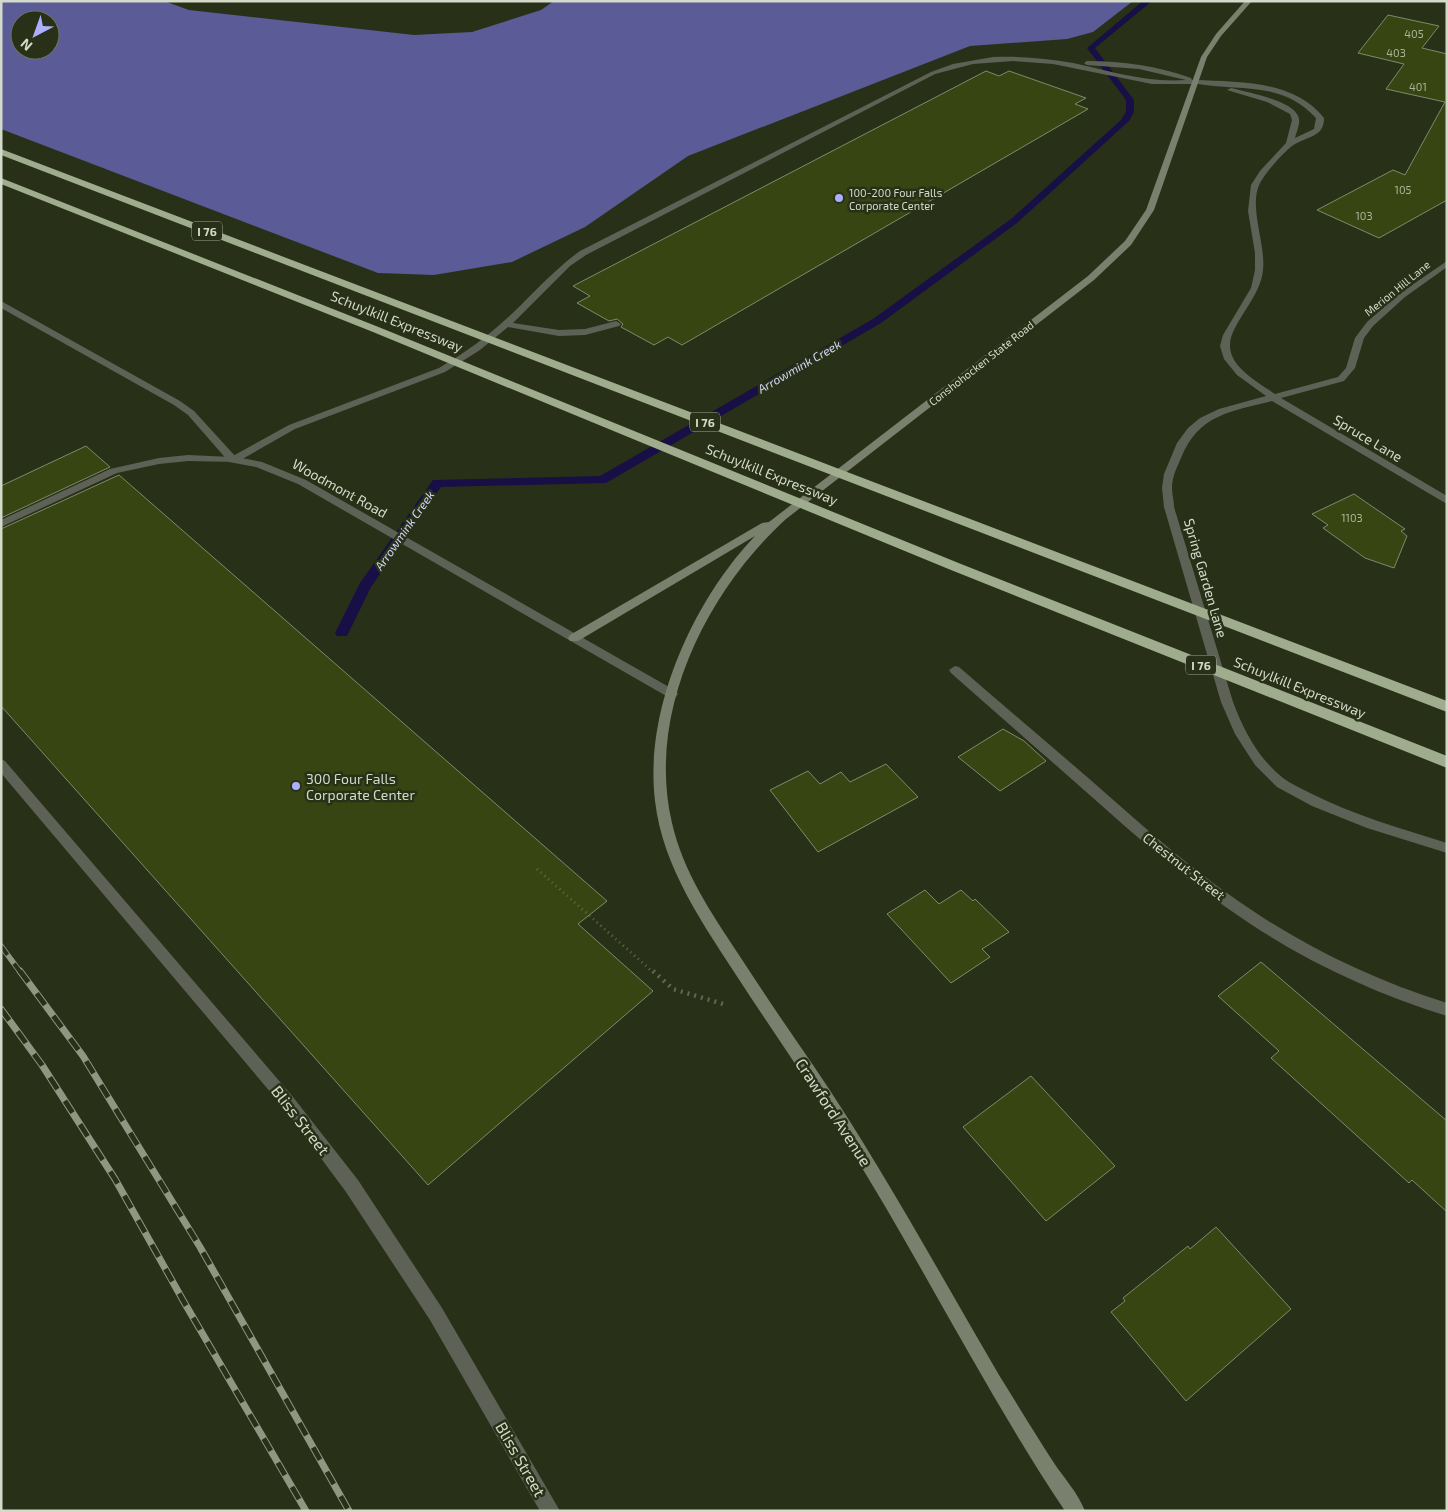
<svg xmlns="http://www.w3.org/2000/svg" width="1448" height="1512" font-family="'Exo 2',sans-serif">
<rect width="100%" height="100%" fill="#283117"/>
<path fill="#5b5b98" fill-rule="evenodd" d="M1,1H164L189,10L414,35L472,32L541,10L554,1H1133L1093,32L1067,39L970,46L688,156L585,227L512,262L434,275L378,273L1,129ZM20,20H50V50H20Z"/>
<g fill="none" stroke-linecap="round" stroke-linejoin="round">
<path fill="#170f45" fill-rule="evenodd" d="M1143,1H1152L1095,48L1134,100V112L1129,121L1017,223L881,323L606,483L441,487L371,587L347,636H337L335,633L360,583L433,480L600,476L873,319L1011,219L1121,120L1126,112V100L1087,48Z"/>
</g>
<path fill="#364512" stroke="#7f8a6d" d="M1388,15L1439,26L1422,48L1447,54V200L1379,238L1317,210L1393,170L1405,175L1445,102L1386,89L1404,64L1358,53Z
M986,71L999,76L1009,71L1086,98L1075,104L1088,109L682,345L668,337L654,345L621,327L623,324L617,319L609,321L577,303L590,296L573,286Z
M86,446L110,467L1,518V486Z
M119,475L607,901L578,924L653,991L428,1185L1,706V529Z
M1354,494L1405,529L1401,531L1407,536L1394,568L1365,558L1323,528L1328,525L1312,514Z
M1003,729L1024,741L1046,761L1000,791L958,757Z
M886,764L918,797L818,852L770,790L808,771L820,784L841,772L850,782Z
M925,890L939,904L961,890L973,901L975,899L1009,932L982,949L990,957L951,983L887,914Z
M1261,962L1447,1121V1212L1412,1180L1409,1183L1271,1058L1279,1051L1218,996Z
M1031,1076L1115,1166L1046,1221L963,1127Z
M1216,1227L1291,1309L1186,1401L1111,1312L1125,1301L1123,1298L1188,1246L1190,1249Z"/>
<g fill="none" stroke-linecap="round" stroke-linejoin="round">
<path stroke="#606852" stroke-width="3" stroke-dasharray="1 4" stroke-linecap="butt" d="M537,869L654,973"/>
<path stroke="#606852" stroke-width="4.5" stroke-dasharray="2 5" stroke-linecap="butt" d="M653,971L673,989L723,1004"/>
<path fill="#5e6256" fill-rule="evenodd" d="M993,57C1020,56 1046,58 1073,63C1111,71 1146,83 1186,80L1139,69L1087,65L1084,63L1087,61C1123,61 1157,66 1191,78L1192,80L1199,82L1195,84H1152L1053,64L1013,61L973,64L935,74L586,255L570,266L513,323L559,330L585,329L616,321L621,324L619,326L585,335L559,336L508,327L480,350L445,372L295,429L237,462L188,461L159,464L117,473L1,527V520L110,469L159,458L188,455L231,457L289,425L439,368C469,351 496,330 521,305C540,286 558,267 580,251L931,72L953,64Z"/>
<path fill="#5e6256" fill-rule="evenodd" d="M1195,80C1239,82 1294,80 1324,118C1324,123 1323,128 1319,132C1312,138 1300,140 1292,146C1281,155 1267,171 1260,183C1248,206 1266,244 1263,270C1261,297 1230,324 1230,345C1229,367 1259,383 1275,394L1338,377L1346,368L1355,338L1367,322L1399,294L1447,261V267L1405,297L1373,326L1364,338L1355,368L1344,381L1281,398L1447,496V504L1272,401C1230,412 1199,414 1181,458C1177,467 1172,477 1172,488C1172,494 1174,501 1174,507L1233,702C1244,731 1258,758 1283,778C1291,784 1301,788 1310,793C1353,815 1400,828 1447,843V853L1367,828L1312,806L1277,787L1255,765L1235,734L1221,702L1164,507L1162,488L1164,474L1177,443L1188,428L1200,418L1219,409L1266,396L1237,375L1224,359L1220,346L1223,335L1251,288L1255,270V253L1248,211L1251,185L1260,171L1286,143L1292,120L1290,114L1267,102L1227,90L1231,88C1246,92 1297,101 1299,119C1300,125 1296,133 1295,138L1314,129L1316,118C1282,80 1238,92 1193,83V81Z
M1,301L180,401L194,411L236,457L262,462L306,480L676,691L678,694L676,697H668L298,484L256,467L229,462L188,415L174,405L1,308Z
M955,666L959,667C1004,706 1049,744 1094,783C1147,830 1200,877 1259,915C1318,953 1380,982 1447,1003V1016C1377,994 1311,964 1249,923C1190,884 1137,837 1084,790C1040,751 995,712 951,673L949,670Z
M1,759L5,761L293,1097L358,1180L442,1308L560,1511H540L430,1320L346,1192L283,1107L1,773Z"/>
<path fill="#79806d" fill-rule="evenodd" d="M1245,1H1252L1221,36L1207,57L1154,210L1131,245L1094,280L786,519C706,592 646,713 672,823C683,872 712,914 739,955C763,992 788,1029 813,1065C881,1165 938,1271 999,1375C1017,1404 1035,1434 1054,1463C1064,1478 1078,1493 1085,1511H1065C986,1393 923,1265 848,1145C813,1089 776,1036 740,981C704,925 663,869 655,801C644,709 693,601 755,536L578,641H570L568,638L570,635L762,523L769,522L1088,276L1125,241L1146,210L1201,57L1216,34Z"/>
<path fill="#a0ac8e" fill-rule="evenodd" d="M1,149L1447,701V712L1,155Z
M1,178L381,328L961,564L1447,756V768L951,570L373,332L1,184Z"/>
<defs>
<path id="rail-far1" d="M1,946L21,973"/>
<path id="rail" d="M20,971L83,1056L200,1247L349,1511
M1,1009L42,1065L115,1179L184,1302L306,1511"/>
</defs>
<use href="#rail-far1" stroke="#8f9682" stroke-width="5.5"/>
<use href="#rail" stroke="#8f9682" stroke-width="7"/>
<use href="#rail-far1" stroke="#283117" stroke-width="4" stroke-dasharray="11" stroke-linecap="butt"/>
<use href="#rail" stroke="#283117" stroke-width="5" stroke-dasharray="14" stroke-linecap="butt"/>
</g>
<g fill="#acaffb" stroke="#283117" stroke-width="2">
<circle cx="839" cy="198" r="5"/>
<circle cx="296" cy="786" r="5"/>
</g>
<g text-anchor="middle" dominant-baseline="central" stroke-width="5" stroke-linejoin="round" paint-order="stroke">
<g font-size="11" fill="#acb59c">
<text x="1414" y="33">405</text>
<text x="1396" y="52">403</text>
<text x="1418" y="86">401</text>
<text x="1403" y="189">105</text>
<text x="1364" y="215">103</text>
<text x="1352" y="517">1103</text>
</g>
<g font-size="11" fill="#d4daca" stroke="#283117" text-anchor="start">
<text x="849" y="192">100-200 Four Falls<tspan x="849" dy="13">Corporate Center</tspan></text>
</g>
<g font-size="11" fill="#d4daca" stroke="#283117">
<text transform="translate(1397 288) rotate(-39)">Merion Hill Lane</text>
<text transform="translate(981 363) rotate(-38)">Conshohocken State Road</text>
</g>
<g fill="#283117" stroke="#a0a794" stroke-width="1">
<rect x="192" y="221.5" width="30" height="19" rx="4"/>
<rect x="690" y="412.5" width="30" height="19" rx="4"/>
<rect x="1186" y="655.5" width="30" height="19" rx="4"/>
</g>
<g font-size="12" font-weight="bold" fill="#d4daca">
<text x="207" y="231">I 76</text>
<text x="705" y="422">I 76</text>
<text x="1201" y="665">I 76</text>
</g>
<g font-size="12" font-style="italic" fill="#d4d6fb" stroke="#283117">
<text transform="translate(799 366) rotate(-30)">Arrowmink Creek</text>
<text transform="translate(404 530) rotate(-55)">Arrowmink Creek</text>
</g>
<g font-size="14" fill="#d4daca" stroke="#283117">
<text transform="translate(397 321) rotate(22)">Schuylkill Expressway</text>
<text transform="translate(1368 438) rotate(31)">Spruce Lane</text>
<text transform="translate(772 474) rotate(22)">Schuylkill Expressway</text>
<text transform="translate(340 488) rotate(29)">Woodmont Road</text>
<text transform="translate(1206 578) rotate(74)">Spring Garden Lane</text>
<text transform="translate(1300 687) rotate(22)">Schuylkill Expressway</text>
<text transform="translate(1184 866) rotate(38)">Chestnut Street</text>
</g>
<g font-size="14" fill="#d4daca" stroke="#283117" text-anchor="start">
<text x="306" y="778">300 Four Falls<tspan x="306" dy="16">Corporate Center</tspan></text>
</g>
<g font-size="16" fill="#d4daca" stroke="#283117">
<text transform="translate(834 1112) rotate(57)">Crawford Avenue</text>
<text transform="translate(301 1120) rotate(52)">Bliss Street</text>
<text transform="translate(521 1459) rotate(60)">Bliss Street</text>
</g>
</g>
<rect width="1448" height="1512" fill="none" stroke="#d4daca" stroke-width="5"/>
<g transform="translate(35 35) rotate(221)"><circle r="24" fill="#283117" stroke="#6d755f"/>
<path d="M0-4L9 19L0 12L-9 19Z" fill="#acaffb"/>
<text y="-8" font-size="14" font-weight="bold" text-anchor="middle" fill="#d4daca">N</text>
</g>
</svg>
